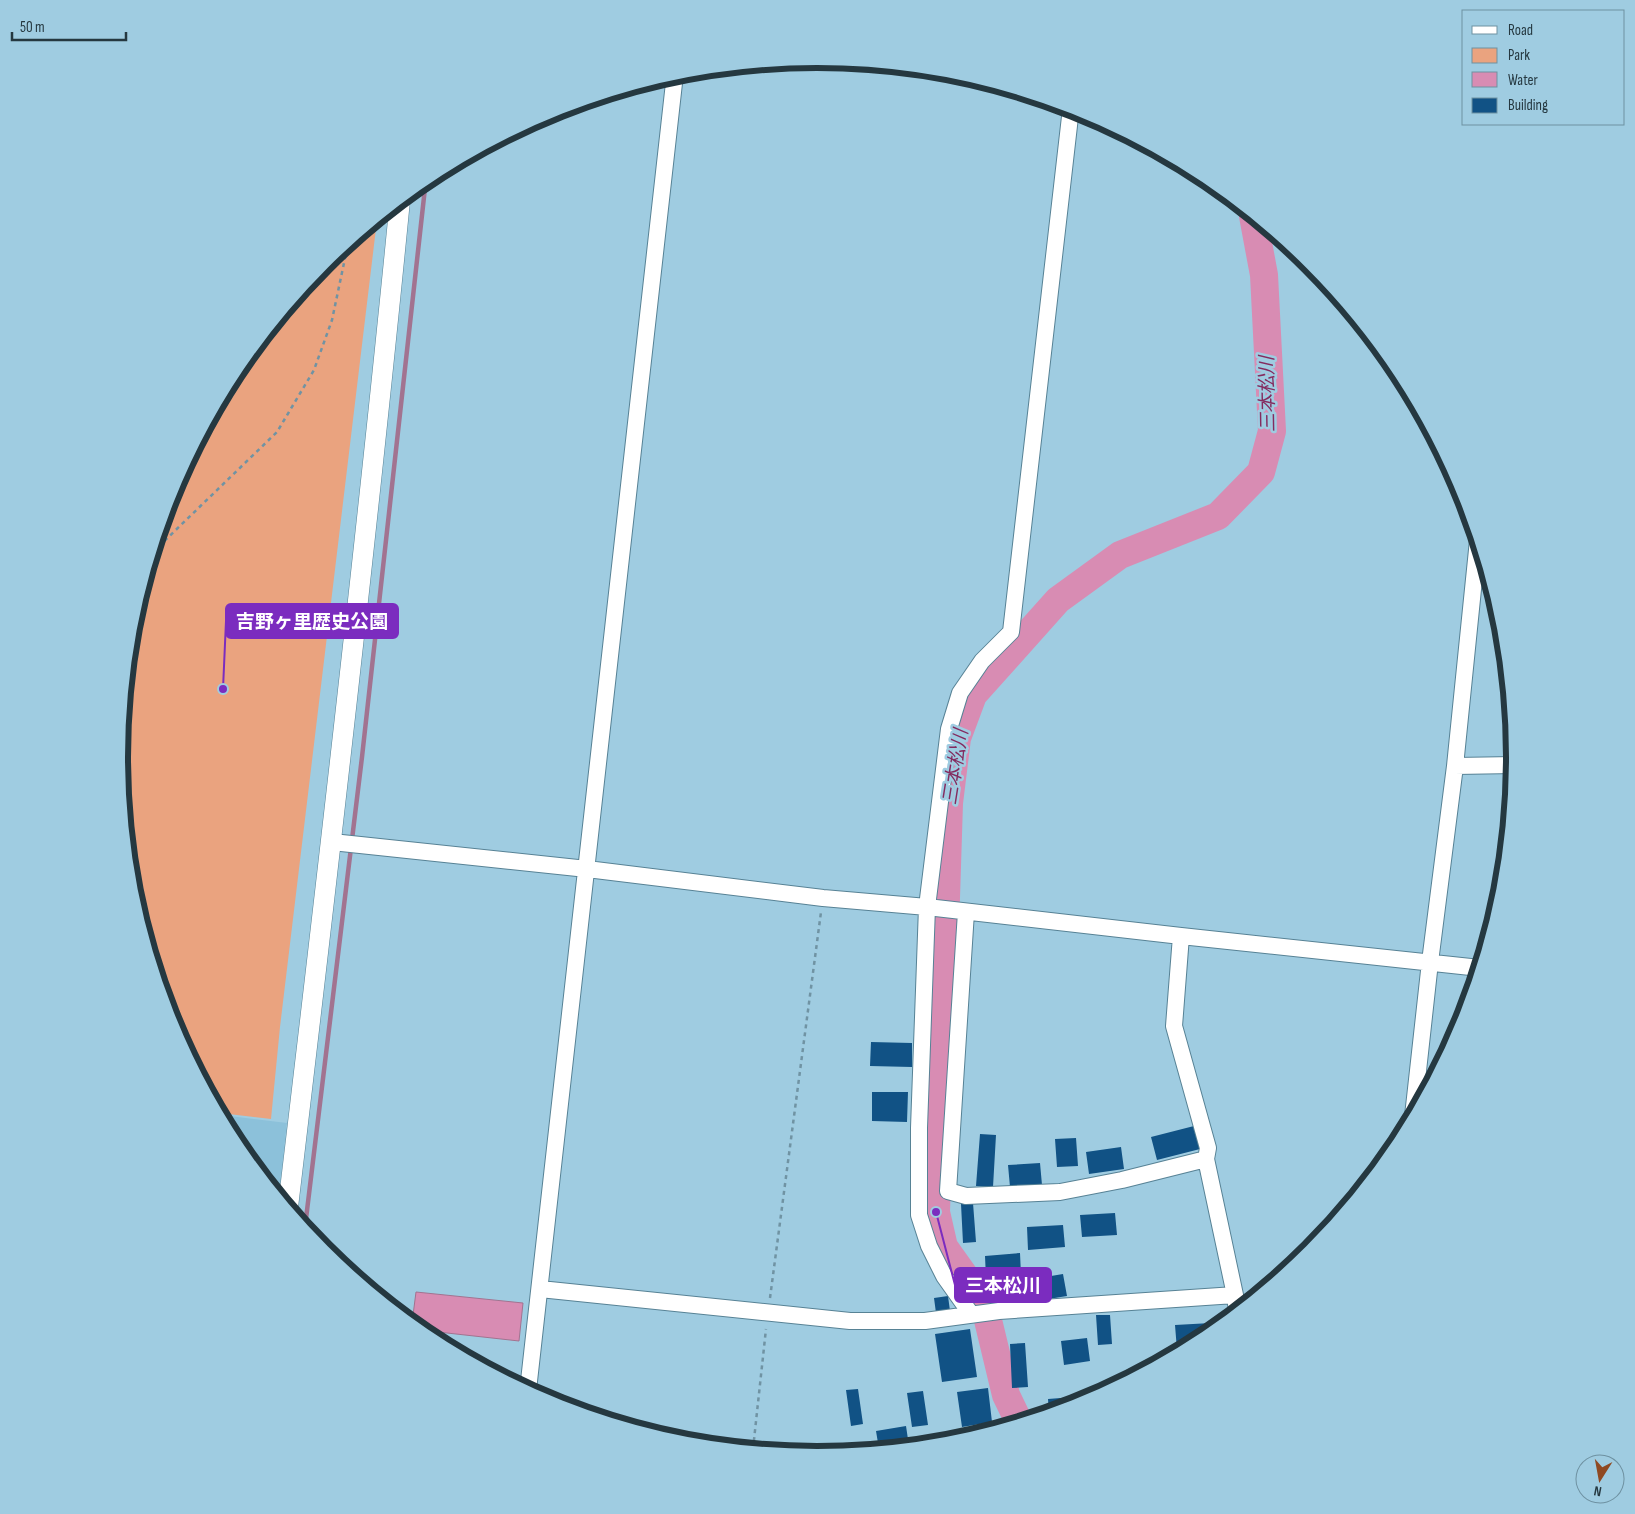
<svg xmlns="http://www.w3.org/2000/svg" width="1635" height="1514" font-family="'Sofia Sans Condensed','Noto Sans JP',sans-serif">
<rect width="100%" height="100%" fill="#9fcce1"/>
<path fill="#8cc1da" d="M221,1115L287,1123L279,1196L237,1145Z"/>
<path fill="#eaa37f" d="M377,220L280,1027L271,1119L220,1113L172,1024L133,893L119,757L133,620L173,490L237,369L324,263Z"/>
<path fill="#d88cb3" stroke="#a27390" d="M416,1292L523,1303L519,1341L420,1330L412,1323Z"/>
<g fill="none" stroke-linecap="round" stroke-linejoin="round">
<path stroke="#a27390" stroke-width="4.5" d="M305,1227L362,757L426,179"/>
<path stroke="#d88cb3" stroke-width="28" d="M1019,1422L1006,1395L987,1316L974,1289L944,1247L936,1212L949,803L957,738L973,695L1058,600L1120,555L1218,516L1261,472L1272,431L1264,275L1253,216"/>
</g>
<path fill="#115285" d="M871,1042L912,1043V1067L870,1066Z
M872,1092H908L907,1122L872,1121Z
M1194,1126L1200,1149L1157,1160L1151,1137Z
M980,1134L996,1135L993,1187L976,1186Z
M1076,1138L1078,1166L1057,1167L1055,1139Z
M1121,1147L1124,1169L1089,1174L1086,1152Z
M1040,1163L1042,1185L1010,1187L1008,1165Z
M973,1203L976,1242L963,1243L961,1204Z
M1115,1213L1117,1235L1082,1237L1080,1215Z
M1063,1225L1065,1247L1028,1250L1027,1227Z
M1020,1253L1021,1275L986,1278L985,1256Z
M1063,1274L1067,1296L1030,1302L1027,1280Z
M948,1296L950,1311L936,1313L934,1298Z
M1096,1315H1110L1112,1344L1098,1345Z
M1211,1323V1333L1205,1338L1184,1349L1177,1350L1175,1325Z
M970,1329L977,1377L942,1382L935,1334Z
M1087,1338L1090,1361L1064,1365L1061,1341Z
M1025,1343L1028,1387L1012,1388L1010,1344Z
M988,1388L992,1422L962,1427L957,1392Z
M858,1389L863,1424L851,1426L846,1390Z
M923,1391L928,1425L912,1427L907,1393Z
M1086,1396V1401L1084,1402L1049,1413L1048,1399Z
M906,1426L909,1446L879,1449L876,1431Z
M946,1435L948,1442L928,1444L927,1437Z"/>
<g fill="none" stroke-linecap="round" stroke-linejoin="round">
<defs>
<path id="minor" d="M1455,766L1515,765
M332,842L587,869L823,898L927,907L1181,936L1480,968
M966,912L948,1191L966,1196L1060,1192L1122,1180L1206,1159
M1181,936L1174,1026L1208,1148L1206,1159L1235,1295L1237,1312
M1413,1116L1430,962L1455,766L1478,540
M540,1289L850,1321H925L999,1311L1235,1295
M971,1314L944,1276L929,1246L919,1215V1128L927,907L949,729L960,693L982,661L1011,632L1071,108
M528,1390L675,74"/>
<path id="tertiary" d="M288,1207C328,872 367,537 400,200"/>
</defs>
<use href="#minor" stroke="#578295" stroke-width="18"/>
<use href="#tertiary" stroke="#578295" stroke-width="21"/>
<path stroke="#7093a3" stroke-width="2.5" stroke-dasharray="4 4" stroke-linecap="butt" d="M153,552L277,432L314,370L332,320L348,244
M770,1298L821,912
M753,1449L766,1329"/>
<use href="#minor" stroke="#fff" stroke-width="16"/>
<use href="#tertiary" stroke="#fff" stroke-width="20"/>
</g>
<g text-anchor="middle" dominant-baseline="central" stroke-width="5" stroke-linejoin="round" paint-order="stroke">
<g font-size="19" font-style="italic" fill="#842b5f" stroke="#9fcce1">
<text transform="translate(1268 394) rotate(-91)">三本松川</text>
<text transform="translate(956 767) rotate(-81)">三本松川</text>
</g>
</g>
<path d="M0 0H1635V1514H0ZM128 757a689 689 0 1 1 1378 0a689 689 0 1 1-1378 0Z" fill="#9fcce1" fill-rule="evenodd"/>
<path fill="none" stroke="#253840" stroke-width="6" d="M128 757a689 689 0 1 1 1378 0a689 689 0 1 1-1378 0Z"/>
<path fill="none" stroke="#7b2cbf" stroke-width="2" d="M223 689L226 621M936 1212L955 1285"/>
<g fill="#7b2cbf" stroke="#9fcce1" stroke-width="2">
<circle cx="223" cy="689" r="5"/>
<circle cx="936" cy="1212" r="5"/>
</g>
<g fill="#7b2cbf" stroke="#7b2cbf" stroke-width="2">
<rect x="226" y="604" width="172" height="34" rx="5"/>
<rect x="955" y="1268" width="96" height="34" rx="5"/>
</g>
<g font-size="19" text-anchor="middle" font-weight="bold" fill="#fff">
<text x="312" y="628">吉野ヶ里歴史公園</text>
<text x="1003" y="1292">三本松川</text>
</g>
<rect x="1462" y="10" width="162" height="115" fill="#9fcce1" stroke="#6e91a1"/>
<rect x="1472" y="26" width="25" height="8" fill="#ffffff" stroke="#6e91a1"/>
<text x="1508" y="35" font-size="15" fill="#253840">Road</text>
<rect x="1472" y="48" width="25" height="15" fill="#eaa37f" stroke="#6e91a1"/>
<text x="1508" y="60" font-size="15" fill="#253840">Park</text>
<rect x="1472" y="72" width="25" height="15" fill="#d88cb3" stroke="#6e91a1"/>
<text x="1508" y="85" font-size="15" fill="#253840">Water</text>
<rect x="1472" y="98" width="25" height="15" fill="#115285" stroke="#6e91a1"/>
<text x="1508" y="110" font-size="15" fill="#253840">Building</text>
<g transform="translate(1600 1479) rotate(191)"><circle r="24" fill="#9fcce1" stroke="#6e91a1"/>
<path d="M0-4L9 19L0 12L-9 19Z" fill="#8f4922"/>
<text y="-8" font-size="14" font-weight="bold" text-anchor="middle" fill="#253840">N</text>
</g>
<path d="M12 32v8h114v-8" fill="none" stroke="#253840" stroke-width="2.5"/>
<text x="20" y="32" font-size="15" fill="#253840" stroke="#9fcce1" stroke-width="4" paint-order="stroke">50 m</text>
</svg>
